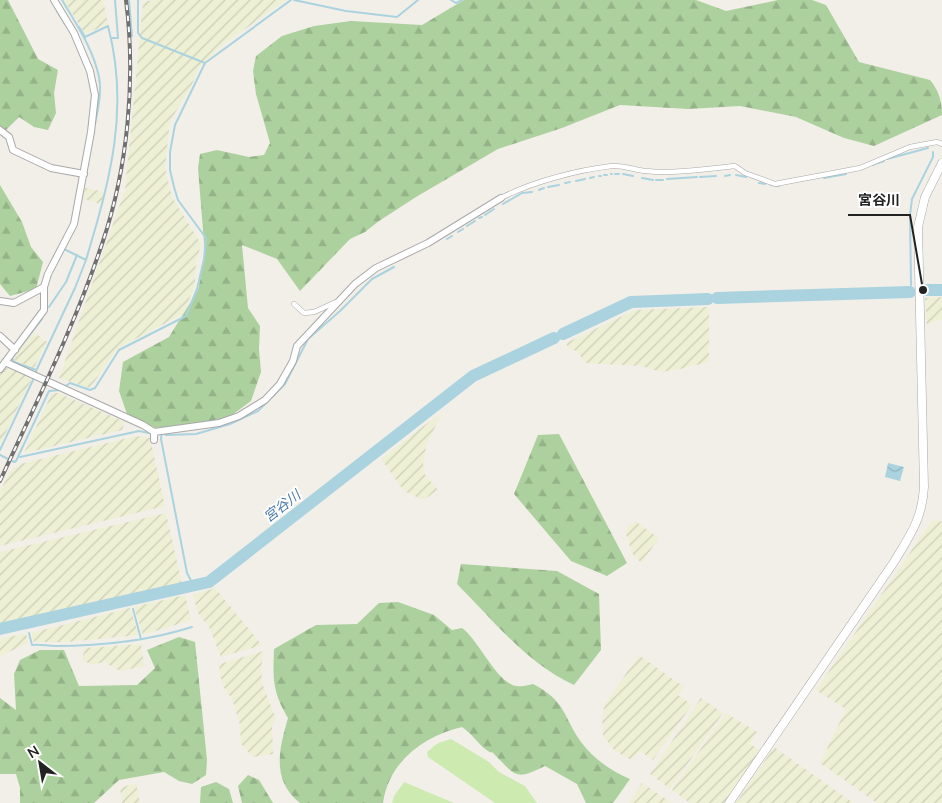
<svg xmlns="http://www.w3.org/2000/svg" width="942" height="803" font-family="Mulish,'Noto Sans JP',sans-serif">
<defs>
<pattern id="farmland-furrows" width="10" height="10" patternUnits="userSpaceOnUse" patternTransform="scale(1.25)"><rect width="10" height="10" fill="#eef0d5"/><path d="M-1 1l2-2M0 10L10 0M9 11l2-2" fill="none" stroke="#ccceb7"/></pattern>
<pattern id="forest-firs" width="22" height="20" patternUnits="userSpaceOnUse" patternTransform="scale(1.25)"><rect width="22" height="20" fill="#add19e"/><path d="M5 1l3.5 6h-7zM16 11l3.5 6h-7z" fill="#95b388"/></pattern>
<pattern id="water-waves" width="16" height="10" patternUnits="userSpaceOnUse" patternTransform="scale(1.25)"><rect width="16" height="10" fill="#aad3df"/><path d="M0 5q4-4 8 0t8 0" fill="none" stroke="#92b5bf"/></pattern>
</defs>
<rect width="100%" height="100%" fill="#f2efe9"/>
<path fill="url(#farmland-furrows)" d="M64,0H103L108,24L85,34Z
M155,0H286L224,44L200,66L190,89L170,121L165,168L172,197L201,244L196,264L195,285L183,314L118,348L90,388L59,378L125,190L143,2Z
M85,188L104,192L101,204L83,199Z
M942,297V319L927,325L925,298Z
M709,307V362L680,369L661,372L641,366L585,363L577,351L569,349L566,343L635,310Z
M34,332L47,342L34,368L15,361L14,357Z
M10,367L32,378L0,445V375L4,369Z
M52,393H58L125,422L122,430L24,453Z
M438,415L440,417L426,446L423,464L425,475L438,490L423,500L404,491L381,459Z
M136,436L150,438L165,506L0,546V492L10,471L20,464Z
M166,513L182,584L0,627V552Z
M933,519L942,522V803H877L820,763L846,709L816,690Z
M635,521L659,538L641,563L632,553L626,534L628,527Z
M215,588L239,617L262,645L221,657L209,627L198,613L193,595Z
M185,595L191,620L143,635L134,607Z
M130,608L139,635L67,642H34L31,633Z
M26,633L28,643L0,656V639Z
M141,644L144,666L120,671L104,662L91,665L82,659L85,648Z
M264,651L261,668L262,683L276,719L272,725L273,754L253,757L241,744L240,725L232,699L223,686L219,671L220,664Z
M639,655L684,687L678,695L692,705L653,760L640,751L631,760L615,751L603,736L602,718L605,704Z
M701,698L723,713L670,789L650,774Z
M726,713L757,732L750,744L761,751L726,803H690L672,790Z
M774,747L838,792L853,803H736Z
M136,783L140,803H122L120,788Z
M642,783L672,803H629Z"/>
<path fill="#cdebb0" d="M451,739L489,762L499,772L525,786L537,803H495L428,757L427,752L438,743Z
M404,782L454,803H392L394,796Z"/>
<path fill="url(#forest-firs)" d="M0,0H8L38,59L58,70L54,93L56,113L48,130L34,127L19,117L6,130L0,128Z
M464,0H696L726,11L778,0H812L826,5L859,62L930,80C939,91 942,101 942,115L874,146L844,138L796,117L740,106L688,109L620,105L562,128L498,149L416,197L379,221L365,232L350,239L300,291L277,259L242,245L248,308L260,326L259,349L261,372L251,401L228,418L188,425L156,428L128,417L119,391L123,362L169,337L198,290L205,255L198,168L200,154L217,150L249,157L264,155L270,143L256,94L253,71L256,56L282,36L314,26L351,21L422,25Z
M0,185L22,222L31,247L43,262L36,289L10,296L0,284Z
M559,434L627,563L607,576L571,561L514,494L538,435Z
M461,564L557,571L599,594L601,650L574,685C526,663 494,621 457,584Z
M398,602L434,615L452,630L462,628C479,640 497,684 517,686C522,687 528,685 533,684C567,702 562,715 581,742C594,759 611,771 630,779L613,803H586L577,784L545,766C515,781 516,776 495,755C490,749 495,755 488,751C480,746 472,734 462,727C424,736 389,761 383,803H300C271,780 279,749 288,718C272,691 273,679 274,649L316,625L357,624L379,603Z
M179,637L195,642L207,760L206,775L192,784L179,781L164,772L119,780L94,803H20V788L16,774H0V698L16,710L14,674L20,660L40,650H64L79,686L137,685L155,668L147,650Z
M248,775L259,780L273,803H242L238,786Z
M216,782L229,789L233,803H200L201,787Z"/>
<path fill="url(#water-waves)" d="M888,463L904,467L900,481L885,477Z"/>
<g fill="none" stroke-linecap="round" stroke-linejoin="round">
<path stroke="#aad3df" stroke-width="2" d="M62,0C76,23 94,51 99,77C102,92 98,109 95,124
M129,0L132,36
M138,0V33L142,38L205,63
M294,0L346,11L397,17L418,0
M451,0L456,3L462,0
M57,11L65,24
M79,27L85,37L108,26C130,109 110,180 86,260
M111,38H118L115,0
M887,159L928,148
M872,165L884,161
M611,174H612
M615,174H619
M623,174L633,176
M604,175H607
M736,175L746,177
M599,176H601
M725,176L730,175
M700,177L716,176
M590,178L594,177
M642,178L653,180
M824,178L846,174
M667,179L697,177
M656,180H663
M576,181L585,179
M565,183L570,182
M759,183L765,184
M771,185L779,186
M548,187L559,185
M539,190L544,188
M503,204L522,193L532,192
M485,215L494,209
M479,218L482,217
M467,226L475,221
M458,232L463,229
M447,239L452,236
M911,285L910,215L912,199L933,157V152
M49,307L66,282L77,255
M36,370L14,362L12,358L42,319
M36,371L75,288L86,260L64,249
M64,387L70,383L90,390L95,388L119,350L186,316L197,289L204,259L206,238L178,200L174,187L170,170V152L175,125L205,63L291,0
M0,450L33,380
M0,455L14,462L16,461L49,391L60,390
M20,457L139,431L149,433
M194,586L187,573L161,439L162,432L166,435L196,434L230,424L258,411L285,384L308,339L340,311L372,279L394,267
M133,609L141,639
M29,633L32,645C40,644 47,646 55,646C101,646 148,641 192,627"/>
<path stroke="#aad3df" stroke-width="12" d="M923,290H942
M717,298L910,292
M563,334L631,302L708,299
M0,629L209,582L473,376L554,338"/>
<defs>
<path id="pedestrian" d="M501,198C532,182 577,170 612,166C624,165 634,170 646,171C674,174 706,169 735,166L745,173L775,184L860,168L910,147L937,142L942,144
M294,304L304,313L314,312L336,302"/>
<path id="minor" d="M0,130L9,137L13,150L51,168L84,174
M0,301L14,303L44,287
M0,336L15,350
M5,362L143,425L154,432L219,423L239,416L265,400L280,384L293,361L297,346L355,284L376,268L428,243L501,198
M0,369L44,310V287L48,274L74,224L91,132L95,95L90,71L74,33L54,0
M154,432V440"/>
<path id="tertiary" d="M729,803L894,562C910,535 922,520 924,487L918,227L925,197L942,163"/>
</defs>
<use href="#pedestrian" stroke="#a9a9a9" stroke-width="5.5"/>
<use href="#minor" stroke="#a9a9a9" stroke-width="8"/>
<use href="#tertiary" stroke="#a9a9a9" stroke-width="9"/>
<use href="#pedestrian" stroke="#fff" stroke-width="4.5"/>
<use href="#minor" stroke="#fff" stroke-width="6"/>
<use href="#tertiary" stroke="#fff" stroke-width="8"/>
<defs>
<path id="rail" d="M0,481C36,403 75,325 102,244C128,168 136,79 126,0"/>
</defs>
<use href="#rail" stroke="#707070" stroke-width="4"/>
<use href="#rail" stroke="#fff" stroke-width="2" stroke-dasharray="5.5" stroke-linecap="butt"/>
</g>
<g text-anchor="middle" dominant-baseline="central" stroke-width="4" stroke-linejoin="round" paint-order="stroke">
<g font-size="14" font-style="italic" fill="#4a7aab" stroke="#fff">
<text transform="translate(282 506) rotate(-38)">宮谷川</text>
</g>
</g>
<path fill="none" stroke="#222" stroke-width="2" d="M923 290L910 215H848"/>
<circle fill="#222" stroke="#fff" stroke-width="2" cx="923" cy="290" r="5"/>
<g font-size="14" text-anchor="middle" font-weight="bold" fill="#222" stroke="#fff" stroke-width="4" stroke-linejoin="round" paint-order="stroke">
<text x="879" y="205">宮谷川</text>
</g>
<g transform="translate(40 763) rotate(329)" stroke="#ffffff" stroke-width="4" paint-order="stroke">
<path d="M0-4L9 19L0 12L-9 19Z" fill="#222222"/>
<text y="-8" font-size="14" font-weight="bold" text-anchor="middle" fill="#222222">N</text>
</g>
</svg>
